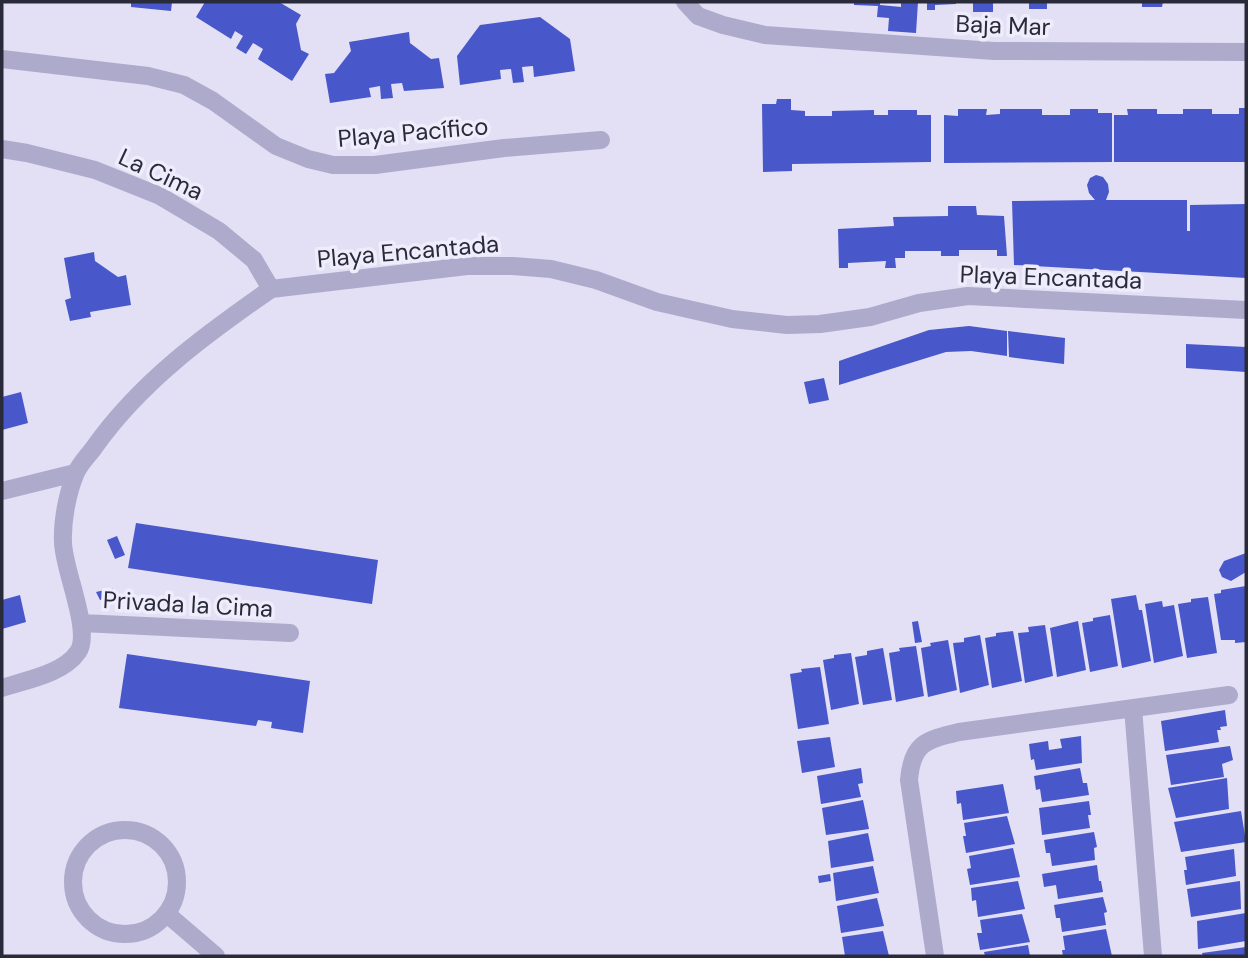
<svg xmlns="http://www.w3.org/2000/svg" width="1248" height="958" font-family="'DM Sans',sans-serif">
<rect width="100%" height="100%" fill="#e3dff4"/>
<path fill="#4857c9" d="M131,2H172L171,11L131,7Z
M205,2H279L301,15L296,24L301,50L309,54L292,81L258,59L263,49L253,43L246,54L236,48L243,36L235,31L231,39L196,17Z
M854,2H880V5L901,7V2H918L916,33L888,31L889,18L877,17L878,6L854,5Z
M927,2H956V4L935,5V10H927Z
M973,2H993V12H973Z
M1029,2H1047V9H1029Z
M1142,2H1163L1162,7H1142Z
M540,17L570,39L575,71L534,77L533,66L522,67L524,82L513,83L511,69L500,70L501,79L460,85L457,56L480,25Z
M409,32L410,43L431,59L439,58L444,88L404,91L402,83L391,84L393,98L381,99L380,86L369,88L371,97L330,103L325,74L334,73L351,51L349,42Z
M777,99H791V110L805,111V116H832V111L874,110V115H888V110H917V115H931V162L792,164V171L763,172L762,104H776Z
M1239,108H1246V162H1114V115H1128L1127,109H1157V114H1183V109H1212V114H1239Z
M958,109H987L986,115L1000,114V109H1042V115H1070V109H1098V113H1112V162L944,163V115L958,116Z
M1096,175L1103,177L1108,184L1109,192L1106,200H1187V231H1190V205L1246,204V278L1014,265L1012,201L1095,200L1089,193L1087,185L1090,178Z
M948,206H976L977,215L1004,216L1007,256H997V250H959V256H941V251H905V258H895L896,268H885L886,261L848,263V268H839L838,229L894,226L893,217L948,216Z
M94,252L95,261L118,277L126,275L131,305L90,312L91,317L70,321L65,300L71,298L64,258Z
M969,326L1007,331V356L971,351L946,352L839,385V361L929,330Z
M1008,331L1065,338L1064,364L1009,357Z
M1186,344L1246,347V372L1186,368Z
M824,378L829,400L809,404L804,382Z
M21,392L28,423L2,430V397Z
M136,523L378,560L372,604L128,568Z
M117,536L125,555L115,559L107,540Z
M1246,553V572L1231,581L1222,577L1219,570L1224,561Z
M1246,586V642L1235,643V640H1221L1214,594L1221,593V590Z
M113,588L114,597L100,600L96,592Z
M20,595L26,622L2,629V600Z
M1136,595L1139,610H1142L1151,661L1122,668L1111,599Z
M1208,597L1217,653L1187,658L1178,604L1191,602V599Z
M1162,601L1163,607L1174,605L1183,656L1154,663L1145,604Z
M1110,615L1118,666L1090,672L1082,623L1093,621V618Z
M918,621L922,642L915,643L912,622Z
M1078,621L1086,670L1057,677L1050,628Z
M1045,625L1053,676L1025,683L1018,633L1029,632L1028,627Z
M1013,631L1022,681L992,688L985,638L996,636V633Z
M980,635L989,685L960,693L953,643L964,642V638Z
M948,640L957,690L928,697L921,648L931,646L930,643Z
M916,646L924,696L896,702L889,653L900,651L899,648Z
M883,648L892,700L863,705L855,657L867,655V651Z
M851,653L859,704L831,710L823,660L834,658V655Z
M127,654L310,681L303,733L271,728L272,722L258,720L256,726L119,708Z
M820,667L829,724L798,729L790,674L802,672L801,669Z
M1225,710L1227,726L1220,727L1221,730H1217L1219,742L1165,751L1161,721Z
M1081,736L1082,763L1036,770L1034,759L1031,760L1029,744L1048,741L1049,750L1062,748L1060,739Z
M830,737L835,767L802,773L797,741Z
M1230,746L1233,760L1222,764L1224,777L1171,785L1166,755Z
M861,768L863,783L858,784L861,797L821,804L817,776Z
M1080,768L1083,783H1087L1089,795L1042,802L1040,789L1036,790L1034,776Z
M1227,778L1229,809L1176,818L1168,788Z
M1003,784L1009,813L963,820L961,803L957,804L956,791Z
M863,800L869,829L826,835L822,808Z
M1089,801L1091,815H1088L1090,828L1042,835L1039,808Z
M1241,811L1246,842L1181,852L1174,822Z
M1007,816L1015,844L966,853L963,836H966L964,823Z
M1094,832L1097,847L1094,848L1095,860L1052,866L1050,853H1046L1044,840Z
M868,833L874,861L831,868L828,841Z
M1013,848L1020,877L970,885L967,869L971,868L969,856Z
M1234,849L1236,876L1186,885L1184,870H1187L1185,857Z
M1097,865L1099,881H1101L1103,892L1058,899L1056,885L1044,887L1042,874Z
M873,866L879,893L836,901L833,873Z
M830,874L831,881L819,883L818,876Z
M1018,881L1025,909L978,917L976,900L972,901L971,888Z
M1240,881L1241,909L1191,917L1187,889Z
M1103,897L1107,912L1104,913L1106,925L1062,932L1060,918H1056L1054,905Z
M877,898L884,926L841,933L837,906Z
M1246,913V941L1198,949L1197,921Z
M1022,914L1030,942L980,950L977,933H982L980,920Z
M1106,929L1112,956H1063L1062,950H1065L1063,936Z
M883,931L889,956H845L842,937Z
M1028,945L1030,956H985L984,952Z
M1246,947V956H1203L1202,953Z"/>
<g fill="none" stroke-linecap="round" stroke-linejoin="round">
<path stroke="#aeaacc" stroke-width="18" d="M2,59L148,76L184,85L213,101L276,146L308,159L333,165H375L504,148L601,140
M2,491L75,473
M82,623L290,633
M2,688C26,680 63,674 78,652C92,632 64,571 63,543C62,522 67,495 75,475C78,466 87,457 93,449C140,382 205,335 271,289
M1133,708L1153,956
M935,956L909,780C912,743 926,740 959,732L1229,695"/>
<path stroke="#aeaacc" stroke-width="18" d="M685,2L698,16L723,25L765,35L994,51L1246,52
M2,149L27,153L95,170L160,196L219,231L254,260L271,289L467,266H513L551,269L596,280L657,302L732,319L787,325L820,324L870,317L919,303L968,296L1246,310
M73 882a52 52 0 1 1 104 0a52 52 0 1 1-104 0Z
M167,914L216,956"/>
</g>
<g text-anchor="middle" dominant-baseline="central" stroke-width="7" stroke-linejoin="round" paint-order="stroke">
<g font-size="24" fill="#2a2b3a" stroke="#efecfb">
<text transform="translate(1003 25) rotate(2)">Baja Mar</text>
<text transform="translate(413 132) rotate(-5)">Playa Pacífico</text>
<text transform="translate(161 174) rotate(25)">La Cima</text>
<text transform="translate(408 251) rotate(-5)">Playa Encantada</text>
<text transform="translate(1051 277) rotate(2)">Playa Encantada</text>
<text transform="translate(188 604) rotate(3)">Privada la Cima</text>
</g>
</g>
<rect width="1248" height="958" fill="none" stroke="#2a2b3a" stroke-width="7"/>
</svg>
